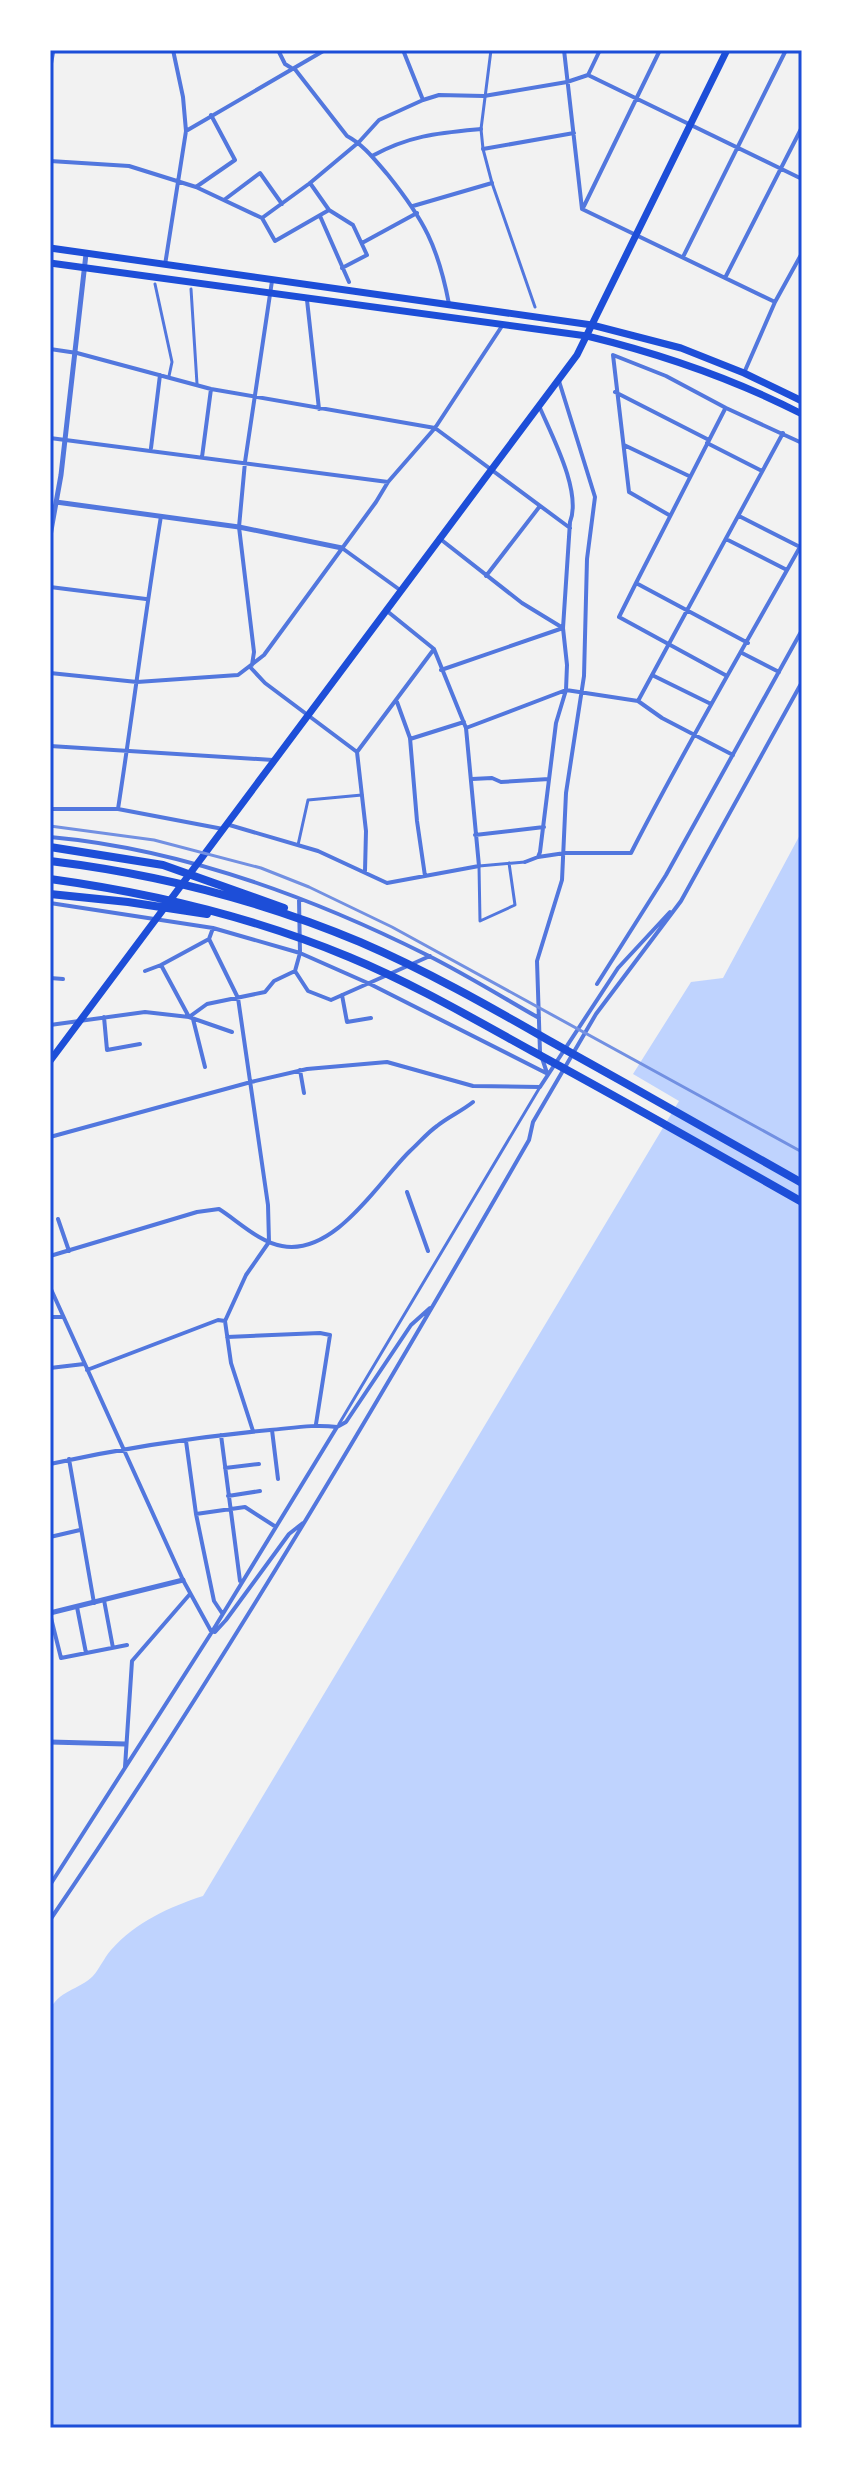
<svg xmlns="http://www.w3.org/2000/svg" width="852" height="2478" font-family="Barlow,sans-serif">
<rect width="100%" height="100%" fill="#f2f2f2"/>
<path fill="#bfd3fe" d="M802,831V2428H50V2011C57,1991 79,1990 93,1976C100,1968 104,1958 111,1950C136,1922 169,1907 203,1896L679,1101L633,1074L691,982L723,978Z"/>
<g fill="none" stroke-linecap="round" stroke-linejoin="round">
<path stroke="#5277de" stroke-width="3" d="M491,50L481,129L483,149L492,183L535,307
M155,284L172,362L169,376
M191,289L197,384
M298,845L308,800L362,795
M509,863L515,905L480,921L479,866L525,862
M339,1424L540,1087"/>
<path stroke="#5277de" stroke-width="4" d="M278,50L285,64L293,69
M403,50L423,100
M564,50L582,209L775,302
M294,68L347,136C364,145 375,160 388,175C424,220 438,246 449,304
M588,75L600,50
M186,131L325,50
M483,149L574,133
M372,156C410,135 439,133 481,129
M50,161L129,166L196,187L262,218L275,241L329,210L310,183
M196,187L235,160L211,115
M224,200L260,173L282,204
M413,206L492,183
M584,206L660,50
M329,210L353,225L367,255L342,268
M320,216L349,282
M262,218L310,183L359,142L379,120L423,100L439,95L484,96L567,82L588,75L802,179
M362,243L417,213
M683,257L786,50
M165,265L186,131L183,97L173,50
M725,278L802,127
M307,300L319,409
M50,349L77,353L211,389L435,428L570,528
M744,373L775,302L802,253
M615,392L709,440
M725,409L636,583L748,643
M50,438L388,482
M707,443L762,471
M624,445L689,476
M151,448L160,375
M202,457L211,389
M669,515L629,492L613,355L666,376L726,408L802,443
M439,538L522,603L563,628
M726,539L787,570
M342,548L400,590
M486,576L540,506
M636,583L619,617L727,676
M50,587L146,599
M742,653L779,672
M252,665L254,652L239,527L245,462L272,281
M251,668L265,683L357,752
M441,670L563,628
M50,673L137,682L238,675L264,655L376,502L388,482L435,428L502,326
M652,675L711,704
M638,701L783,433
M397,702L410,738L417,821L425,876
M466,728L566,690L638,701L662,718L733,755
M410,739L464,722
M50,746L273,760
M472,779L492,778L501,782L549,779
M50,809H118L223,829
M118,809C133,712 145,614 161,516
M226,824L318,851L387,883L479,866L466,728L434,649
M475,835L544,827
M50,837C182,849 309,896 427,955C465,974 502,997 539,1018
M538,857L565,853H631C684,749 743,649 800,547L739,516
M525,862L538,857L540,852L556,723L566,690L567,665L563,628L570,522C582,492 552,436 540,408
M365,871L366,831L357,752L434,649L387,611
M50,903L213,928L300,953L370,984L546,1073
M209,939L238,998L268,1205L269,1242L246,1275L225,1321L231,1363L253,1431
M161,965L189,1017L207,1004L265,992L274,981L295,971L300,953L299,899
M145,971L161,965L209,939L213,928
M295,971L308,991L331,1000L430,956
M50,978L63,979
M597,984L666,875L802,630
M342,995L347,1022L371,1018
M104,1017L107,1050L140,1044
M193,1019L205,1067
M50,1025L145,1012L189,1017L232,1032
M300,1070L304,1093
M547,1073L540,1052L537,961L562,880L566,793L584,676L587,559L595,497L559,381
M50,1137L251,1082L307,1069L387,1062L473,1086L540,1087L618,968L670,912
M407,1192L428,1251
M58,1219L69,1251
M50,1256L197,1212L219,1209C238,1221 259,1242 282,1246C335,1256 378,1182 410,1151C419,1143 427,1133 437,1126C448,1117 462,1111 473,1102
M50,1287L183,1580L211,1631
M50,1317H63
M227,1337L320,1333L330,1335L316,1424
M50,1368L84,1364
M87,1370L218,1320L225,1321
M272,1430L278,1479
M221,1435L240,1581
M186,1441L196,1514L214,1601L222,1613
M69,1459L94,1603
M50,1464C123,1448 196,1437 270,1430C293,1428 314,1424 337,1427
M225,1468L259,1464
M228,1496L260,1491
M196,1514L245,1507L276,1527
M50,1537L80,1530
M104,1600L113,1648
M77,1607L86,1653
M50,1614L61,1658L127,1645
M211,1631L215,1632L226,1620L289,1534L303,1523
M125,1767L132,1661L190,1594
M50,1885L210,1635L337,1427L346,1422L411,1325L430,1308
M50,1920C222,1668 377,1404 529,1140L533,1122L596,1014L681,901L802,682"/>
<path stroke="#5277de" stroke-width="5" d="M50,66L53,50
M56,502L239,527L342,548
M50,536L61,475L86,254
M50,1613L183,1580
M50,1742L125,1744"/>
<path stroke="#1d4ed8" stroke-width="7" d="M50,1061L577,355L727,50"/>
<path stroke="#1d4ed8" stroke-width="7" d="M50,248L592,325L681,348L744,373L802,401
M50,263L587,336C661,354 734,379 802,414"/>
<path stroke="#1d4ed8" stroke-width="8" d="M50,847L163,865L284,908
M50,861C157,874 260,900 360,942C425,970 487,1005 548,1040C633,1087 717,1135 802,1183
M50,879C152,893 253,917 349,957C412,983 472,1018 532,1051C623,1100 712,1151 802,1202
M50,894L128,902L207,914"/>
<path stroke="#7290e2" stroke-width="3" d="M50,826L154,840L261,868L309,887L392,927L802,1152"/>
</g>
<rect width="852" height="2478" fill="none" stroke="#ffffff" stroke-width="104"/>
<rect x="52" y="52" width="748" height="2374" fill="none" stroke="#1d4ed8" stroke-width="3"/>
</svg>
